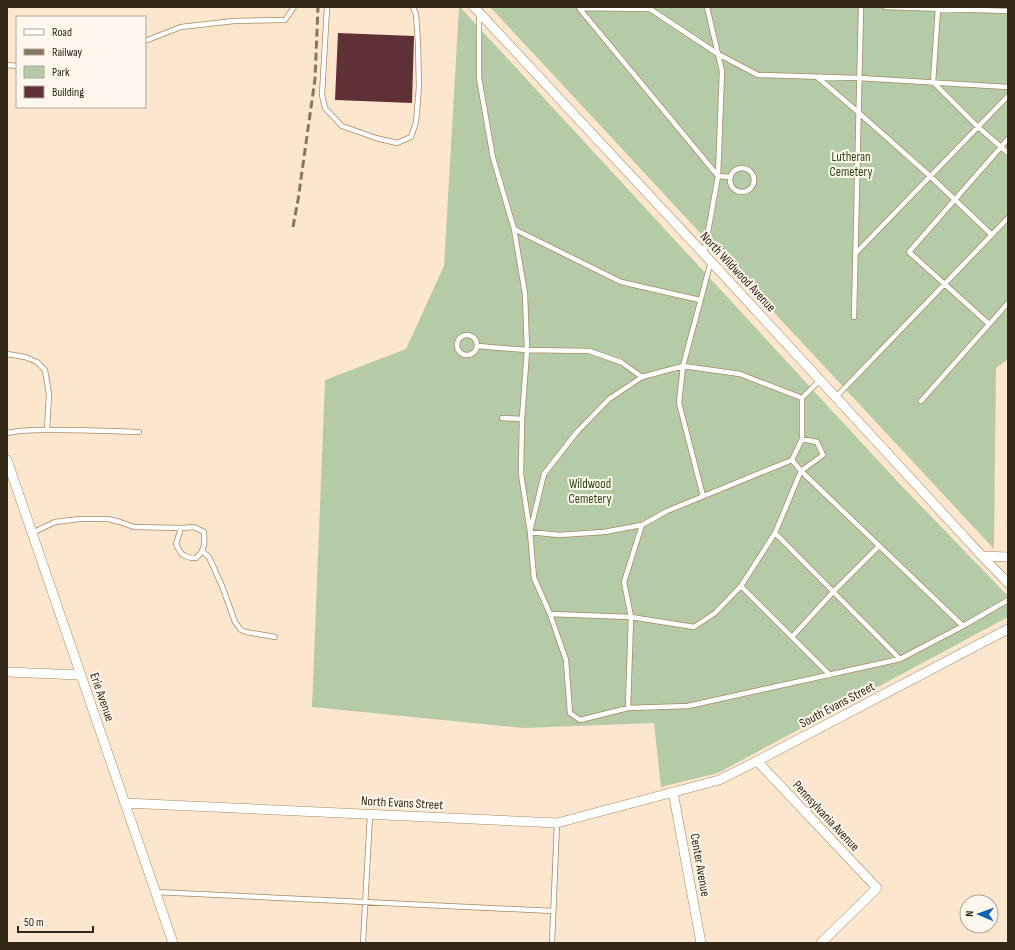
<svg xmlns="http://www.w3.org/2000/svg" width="1015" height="950" font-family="'Sofia Sans Condensed',sans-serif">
<rect width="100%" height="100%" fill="#fce7ce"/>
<path fill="#b5cba7" d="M459,7H460L896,480L1008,596V617L718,773L661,787L654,723L523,728L312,707L325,380L406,349L444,266Z
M490,7H1008V359L996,368L994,549Z"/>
<path fill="#5f3036" d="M338,33L414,36L412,103L335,100Z"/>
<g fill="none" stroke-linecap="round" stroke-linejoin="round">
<defs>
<path id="service" d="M327,7L322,95L325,108L342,126L376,138L397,143L411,137L416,122L419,87L418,43L416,14L413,7
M885,7L1008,11
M579,8L718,176L731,177
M580,8L650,9L718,54L758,75L859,78L1008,87
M938,9L933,82L978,127L1008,153
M479,14V78L493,158L514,229L525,294L527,350L522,419L521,474L530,532L534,578L550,614L566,660L570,713L580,720L628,708L688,706L900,659L963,626L1008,600
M145,41L181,27L234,21L285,20L294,7
M7,65L17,66
M817,77L858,112L930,176L992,235
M730 180a12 12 0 1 1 24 0a12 12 0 1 1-24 0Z
M514,229L621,282L700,300
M704,254L718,176L722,71L707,7
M855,254L1008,96
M854,317L861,7
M989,324L909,252L1008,139
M457 345a10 10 0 1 1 20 0a10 10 0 1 1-20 0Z
M477,346L527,350L589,351L621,362L642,377
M7,354L25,357L37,362L45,370L49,394L47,430
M836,397L1008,218
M802,398V439
M921,401L1008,303
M502,418L522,419
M7,433C23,429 39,430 56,430C84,430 111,431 139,432
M703,496L679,403L683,366L711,261
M642,525L604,532L559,535L530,532L544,474L576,433L609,399L642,377L683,366L740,374L802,398L820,380
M32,533L55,522L80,519H108L120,522L134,527L181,528L194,527L204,532C205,544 205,550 196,558C184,558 181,555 176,544L181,528
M775,533L900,659
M203,552L209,557L222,586L235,622L241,630L246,632L275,637
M741,586L830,675
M550,614L631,617L694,627L715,613L741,586L775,533L801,471L792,460
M792,637L833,592L879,546
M628,708L631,617L624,582L642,525L667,511L792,460L802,439L817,442L823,455L801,471L963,626
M156,892L553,911
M363,943L370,815
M552,943L557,823"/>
<path id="minor" d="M474,7L704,254L982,556L1008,583
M7,460L173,943
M982,556L1008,557
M7,672L80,675
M757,761L877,888L821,943
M673,792L701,943
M125,803L557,823L719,780L757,761L1008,629"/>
</defs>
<use href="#service" stroke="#a88960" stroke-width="6"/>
<use href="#minor" stroke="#a88960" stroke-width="10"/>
<use href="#service" stroke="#fff" stroke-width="4.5"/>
<use href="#minor" stroke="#fff" stroke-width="9"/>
<path stroke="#867662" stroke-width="3" stroke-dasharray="8 4" stroke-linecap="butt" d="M293,227L298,200L315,79L318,7"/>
</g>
<g text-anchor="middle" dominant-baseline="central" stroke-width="4" stroke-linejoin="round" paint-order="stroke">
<g font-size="13" fill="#2d4b11" stroke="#fef7ee">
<text x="851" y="157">Lutheran<tspan x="851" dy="15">Cemetery</tspan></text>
<text x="590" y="484">Wildwood<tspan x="590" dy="15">Cemetery</tspan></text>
</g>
<g font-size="13" fill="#332716" stroke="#fef7ee">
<text transform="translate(738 272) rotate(47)">North Wildwood Avenue</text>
<text transform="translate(102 697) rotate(71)">Erie Avenue</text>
<text transform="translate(837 705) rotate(-28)">South Evans Street</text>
<text transform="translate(402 803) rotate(3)">North Evans Street</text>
<text transform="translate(826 816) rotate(47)">Pennsylvania Avenue</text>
<text transform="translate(700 865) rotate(80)">Center Avenue</text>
</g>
</g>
<rect width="1015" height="950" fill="none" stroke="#332716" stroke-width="16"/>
<rect x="16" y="16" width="130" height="92" fill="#fef7ee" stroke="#ada498"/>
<rect x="24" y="29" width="20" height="6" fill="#ffffff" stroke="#ada498"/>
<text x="52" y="36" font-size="12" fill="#332716">Road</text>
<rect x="24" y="49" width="20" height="6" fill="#867662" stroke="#ada498"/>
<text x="52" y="56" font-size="12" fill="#332716">Railway</text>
<rect x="24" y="66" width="20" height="12" fill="#b5cba7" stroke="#ada498"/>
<text x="52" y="76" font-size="12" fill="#332716">Park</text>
<rect x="24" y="86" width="20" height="12" fill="#5f3036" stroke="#ada498"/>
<text x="52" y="96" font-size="12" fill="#332716">Building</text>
<g transform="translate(979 914) rotate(272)"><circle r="19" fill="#fef7ee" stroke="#ada498"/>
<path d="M0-3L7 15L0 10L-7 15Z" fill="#0d60ae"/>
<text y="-6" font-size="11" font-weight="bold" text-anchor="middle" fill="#332716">N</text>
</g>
<path d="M18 926v6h75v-6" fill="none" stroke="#332716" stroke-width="2"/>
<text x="24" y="926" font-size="12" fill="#332716" stroke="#fef7ee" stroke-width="3" paint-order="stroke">50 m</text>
</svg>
